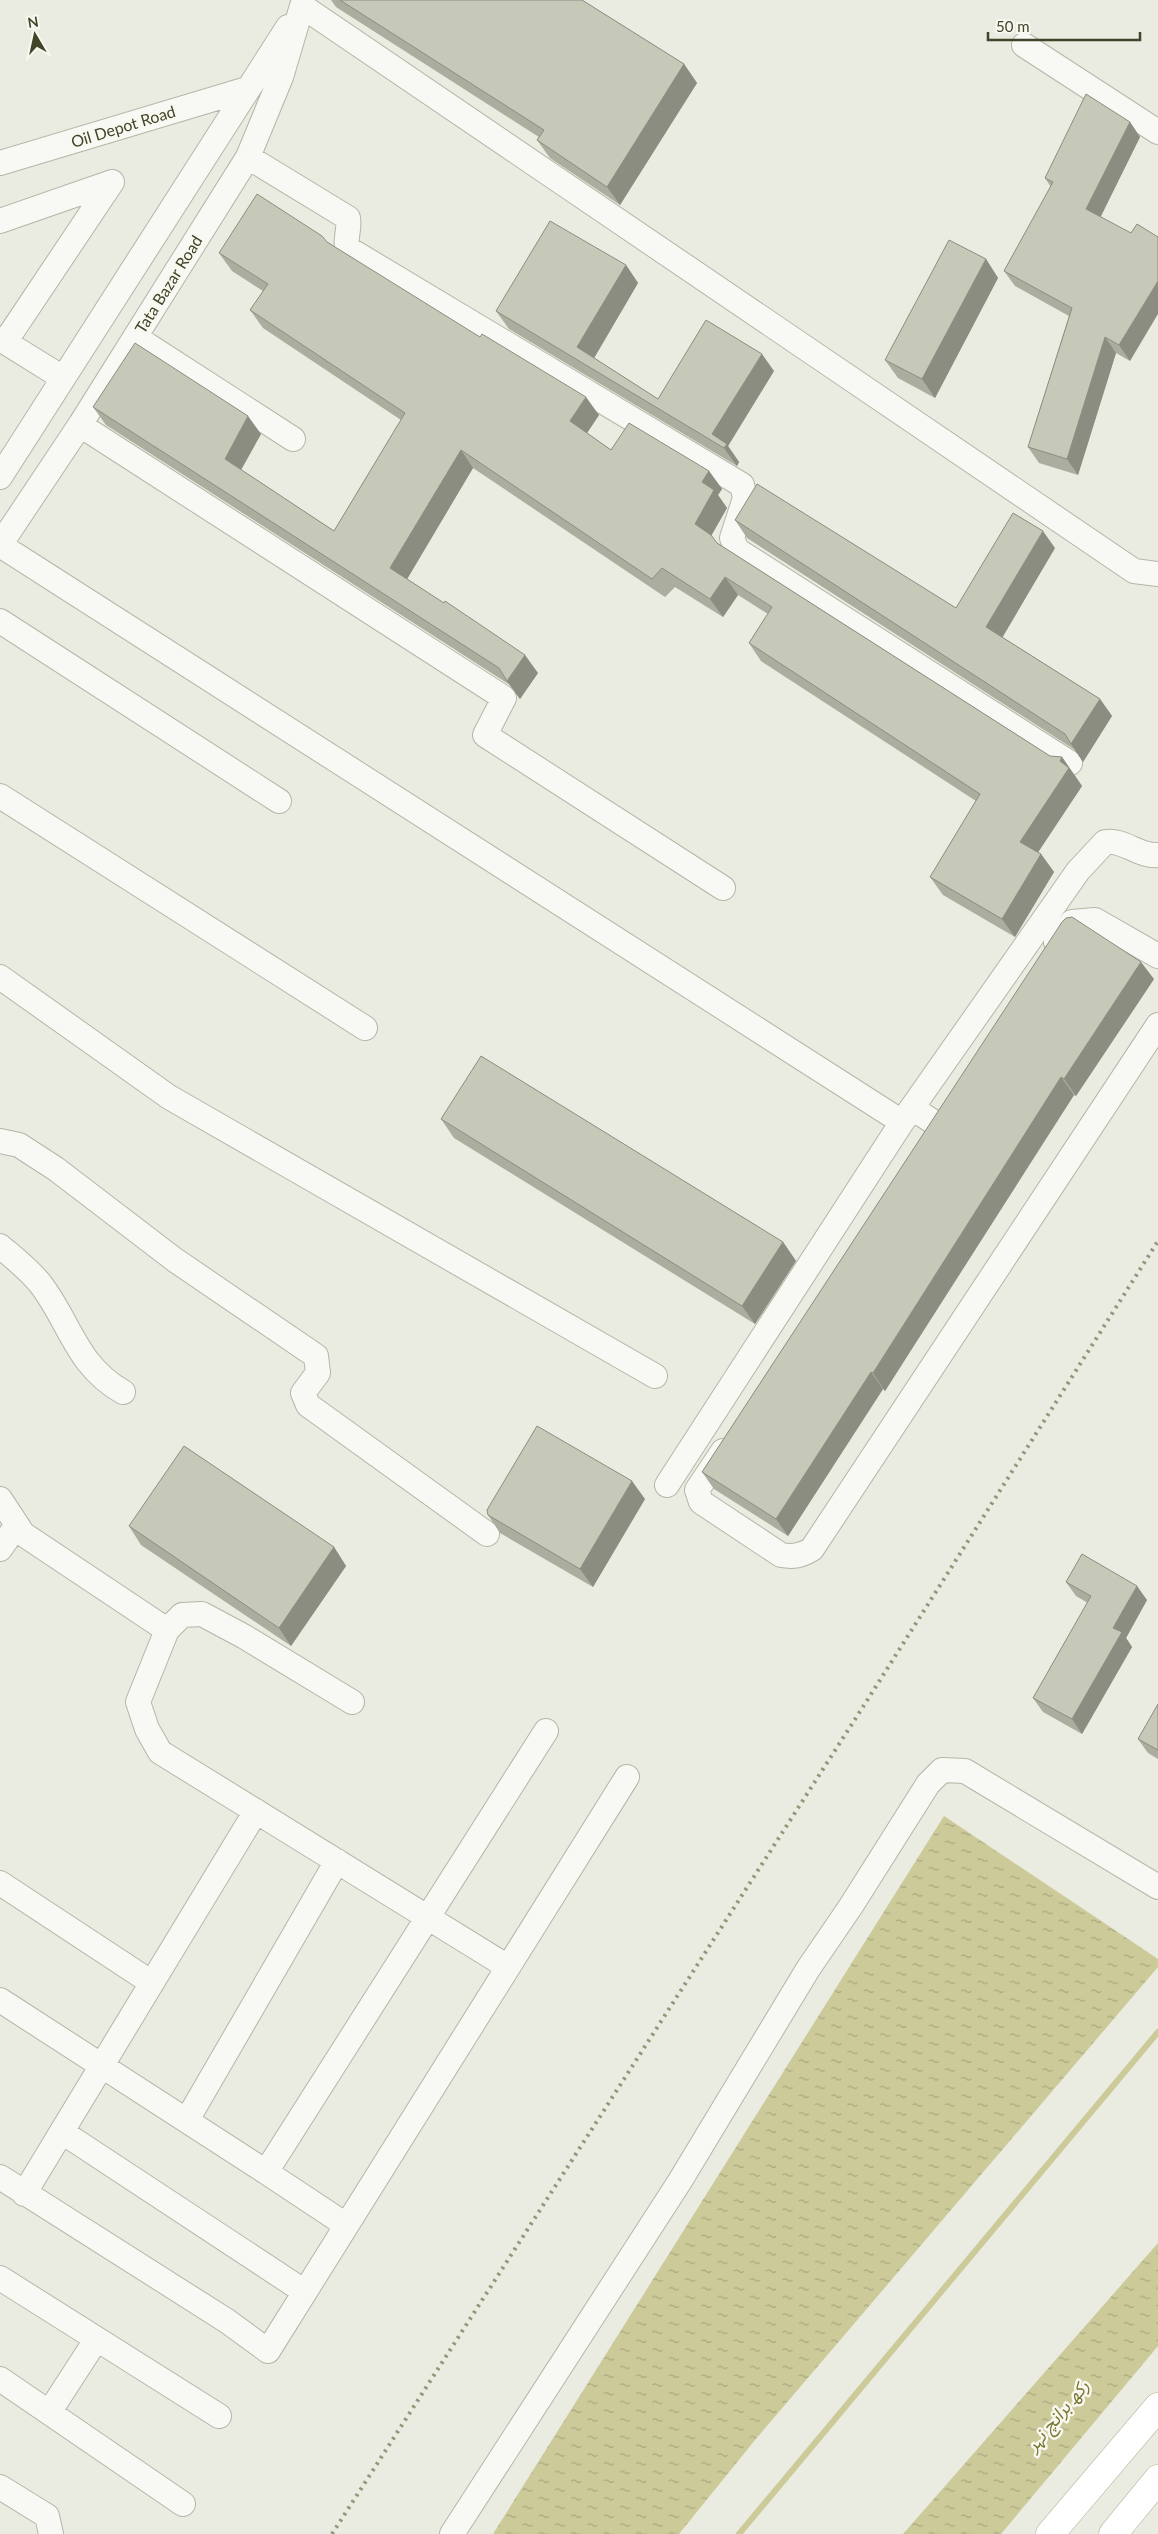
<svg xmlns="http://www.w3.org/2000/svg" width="1158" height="2534" font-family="Lato,'Noto Sans Arabic',sans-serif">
<defs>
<pattern id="water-ripples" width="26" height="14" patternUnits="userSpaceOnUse" patternTransform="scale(1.25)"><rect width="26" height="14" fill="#cdca9a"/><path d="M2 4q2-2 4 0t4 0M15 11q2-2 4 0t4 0" fill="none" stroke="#a8a67e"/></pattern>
</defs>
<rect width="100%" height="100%" fill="#eaebe1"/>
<path fill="url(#water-ripples)" d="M944,1816L1158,1959V1967L755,2440L679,2534H493Z
M1158,2243V2346L1001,2534H903Z"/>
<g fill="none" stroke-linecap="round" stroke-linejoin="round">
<path stroke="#cdca9a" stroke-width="6" d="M739,2534L1158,2032"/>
<defs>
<path id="minor" d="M302,6L1134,571L1158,574
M1024,45L1158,132
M248,157L348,218C350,229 345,237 347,248L742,485L745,498L732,538L737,550L1070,763
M0,163L247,89
M0,221L112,182L5,342
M135,337L293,439
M0,339L63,378
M80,425L504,698L485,735L723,888
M0,477L288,27
M0,545L902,1122
M0,545L80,425L248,157L281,77L302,6
M0,621L279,801
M0,796L365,1028
M1056,942L1072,922L1095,920L1158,956
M0,977L169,1097L655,1376
M912,1108L935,1123
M0,1141L19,1145L56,1169L175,1260L316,1356L318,1373L303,1393L308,1405L487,1534
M0,1246C14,1258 31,1271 42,1286C71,1325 77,1366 123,1392
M723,1451L697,1490L701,1502L781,1555C793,1557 801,1556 812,1549L1158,1025
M667,1485L902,1122L1078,871L1105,842C1124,839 1139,857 1158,855
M0,1499L23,1534L167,1630L182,1615L202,1614L245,1637L352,1702
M0,1549L17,1525
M167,1630L138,1702L147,1729L160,1752L508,1967
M0,1883L152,1983
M0,2000L266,2172L546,1731
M187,2120L337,1861
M62,2132L305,2292
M266,2172L346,2225
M0,2177L227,2321L268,2351L627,1777
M24,2194L256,1811
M0,2278L219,2416
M0,2379L183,2504
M50,2411L96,2340
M0,2487L47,2516L51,2534
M452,2534L680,2181L808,1969L851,1906L928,1784L942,1770L965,1771L1158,1887"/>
<path id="major" d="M1050,2534L1158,2407
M1113,2534L1158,2479"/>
</defs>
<use href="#minor" stroke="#b4b6a6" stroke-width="26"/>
<use href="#major" stroke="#b7b7a0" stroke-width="29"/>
<use href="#minor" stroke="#f8f9f4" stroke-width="24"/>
<use href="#major" stroke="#fff" stroke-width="28"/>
<path stroke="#94967a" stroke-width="4" stroke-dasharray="2.5 5" stroke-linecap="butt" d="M332,2534L868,1699L1158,1241"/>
</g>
<path fill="#abad9e" d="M331,0H582L684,64L697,83L620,205L550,158L537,140L539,137L336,7Z
M1130,122L1140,137L1101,216L1130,361L1116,353L1078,475L1039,463L1028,447L1069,316L1015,286L1004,271L1051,187L1045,178Z
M327,242L599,415L587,433L611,450L709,471L722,489L718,495L727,508L711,536L717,543L1050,756L1062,757L1082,786L1038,852L1041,854L1054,872L1015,937L943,895L930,877L976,801L761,661L749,643L768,614L738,595L723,617L675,587L665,597L473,468L407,579L538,673L520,699L510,685L106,425L93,407L261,434L241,470L334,531L401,420L263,328L250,310L263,291L232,271L219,253Z
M986,259L998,278L935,398L898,378L885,360Z
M626,265L638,283L594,358L658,399L774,371L728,446L739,462L737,466L509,329L496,311Z
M735,520L956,608L1055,548L1002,637L1100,699L1112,716L1083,762L1075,750L747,538Z
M1066,918L1154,979L1076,1096L1074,1095L885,1391L883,1389L788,1536L714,1489L702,1472Z
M441,1119L783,1242L796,1261L755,1324L454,1138Z
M645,1499L593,1587L500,1533L488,1515Z
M129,1526L334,1547L346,1566L291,1646L141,1545Z
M1066,1582L1147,1600L1126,1638L1132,1647L1082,1734L1043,1712L1033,1698L1088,1603L1076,1596Z
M1158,1704V1759L1148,1753L1138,1739Z"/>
<path fill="#8b8d81" d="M684,64L697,83L620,205L607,187Z
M1130,122L1140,137L1097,224L1086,209Z
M986,259L998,278L935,398L922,379Z
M626,265L638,283L590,365L577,347Z
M1158,281V314L1130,361L1119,345Z
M1105,337L1116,353L1078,475L1067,459Z
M762,354L774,371L728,446L739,462L737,466L724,448L712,434Z
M586,397L599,415L583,439L570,421Z
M248,416L261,434L237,477L225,459Z
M461,450L473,468L403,586L390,568Z
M709,471L722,489L718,495L727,508L707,543L695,524L702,482Z
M1043,531L1055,548L998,645L986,627Z
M725,577L738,595L723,617L710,599Z
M525,655L538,673L520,699L507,681Z
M1100,699L1112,716L1083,762L1071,744Z
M1062,757L1082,786L1033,860L1020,842Z
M1041,854L1054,872L1015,937L1002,919Z
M1141,962L1154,979L1076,1096L1064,1079Z
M1061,1077L1074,1095L885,1391L873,1373Z
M783,1242L796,1261L755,1324L742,1306Z
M871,1372L883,1389L788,1536L776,1519Z
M632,1481L645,1499L593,1587L580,1569Z
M334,1547L346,1566L291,1646L279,1628Z
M1137,1586L1147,1600L1126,1638L1132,1647L1082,1734L1072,1719L1113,1628Z"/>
<path fill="#c7c9b8" stroke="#8b8d81" d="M340,0H582L684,64L607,187L537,140L544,130Z
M1086,94L1130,122L1086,209L1131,233L1137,224L1158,237V281L1119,345L1105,337L1067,459L1028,447L1072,308L1004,271L1053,182L1045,178Z
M257,194L322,236L327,242L480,337L482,334L586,397L570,421L611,450L629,423L709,471L702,482L714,490L695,524L711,535L717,543L1050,756L1062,757L1060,761L1069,768L1020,842L1041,854L1002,919L930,877L980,794L749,643L772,607L725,577L710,599L662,568L652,579L461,450L390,568L444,603L445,601L525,655L507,681L499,668L93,407L135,343L248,416L225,459L334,531L405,413L250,310L268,284L219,253Z
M550,221L626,265L577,347L658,399L706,320L762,354L712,434L727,444L724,448L496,311Z
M949,240L986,259L922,379L885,360Z
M757,484L956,608L1013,513L1043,531L986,627L1100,699L1071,744L1065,734L735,520Z
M1072,917L1141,962L1064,1079L1061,1077L873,1373L871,1372L776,1519L702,1472L1062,922L1066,918Z
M481,1056L783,1242L742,1306L441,1119Z
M537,1426L632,1481L580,1569L488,1515L487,1510Z
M184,1446L334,1547L279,1628L129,1526Z
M1082,1554L1137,1586L1113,1628L1122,1632L1072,1719L1033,1698L1091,1596L1066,1582Z
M1158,1704V1750L1138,1739Z"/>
<g text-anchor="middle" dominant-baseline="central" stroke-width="5" stroke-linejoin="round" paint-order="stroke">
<g font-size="16" fill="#424428" stroke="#f8f8f1">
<text transform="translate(123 126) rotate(-17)">Oil Depot Road</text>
<text transform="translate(168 284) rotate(-58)">Tata Bazar Road</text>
</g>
<g font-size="18" font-style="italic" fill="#76752e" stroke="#f8f8f1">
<text transform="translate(1057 2415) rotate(-50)">رکھ برانچ نہر</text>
</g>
</g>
<g transform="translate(35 35) rotate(351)" stroke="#f8f8f1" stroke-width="4" paint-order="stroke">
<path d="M0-4L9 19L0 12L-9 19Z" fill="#424428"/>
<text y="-8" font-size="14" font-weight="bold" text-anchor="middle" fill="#424428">N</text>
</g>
<path d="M988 32v8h152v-8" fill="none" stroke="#424428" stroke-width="2.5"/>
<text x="996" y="32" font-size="15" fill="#424428" stroke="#f8f8f1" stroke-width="4" paint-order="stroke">50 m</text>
</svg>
